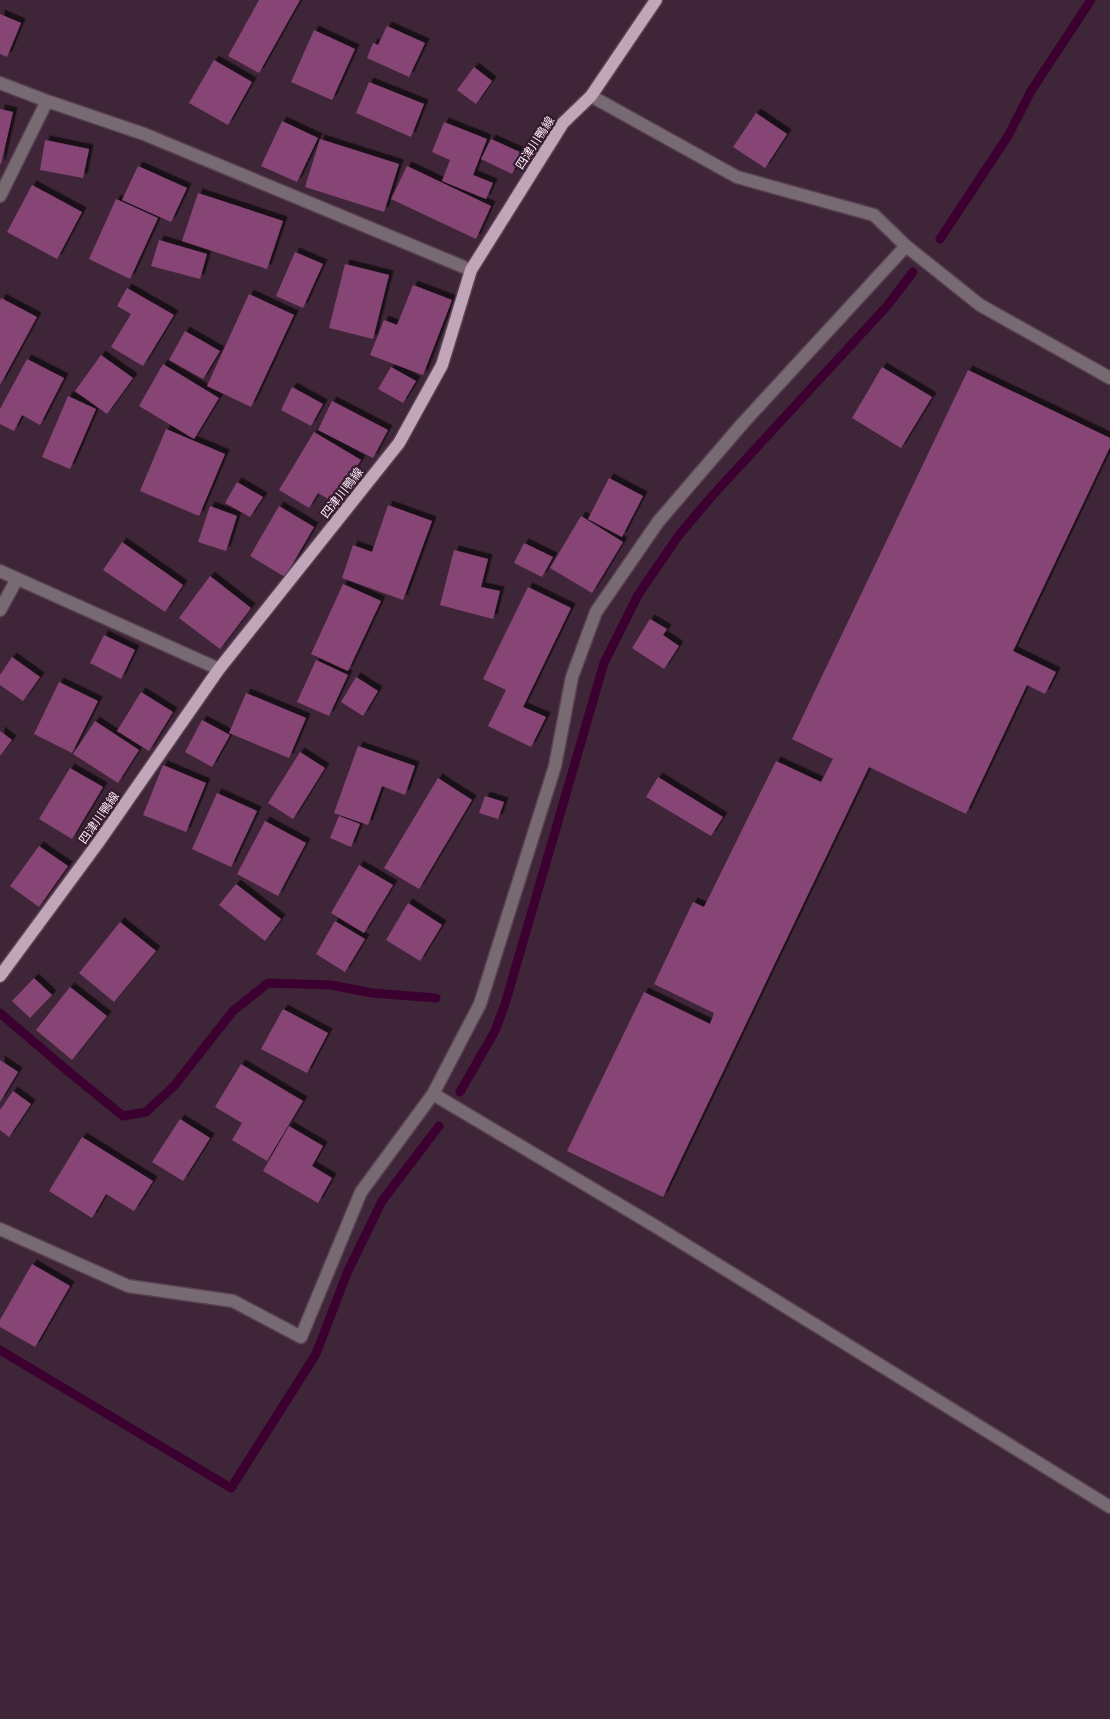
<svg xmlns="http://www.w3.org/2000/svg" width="1110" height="1719" font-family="'DejaVu Sans','Noto Sans JP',sans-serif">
<defs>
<filter id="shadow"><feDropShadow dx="4.5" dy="-4.5" stdDeviation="0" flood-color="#0009"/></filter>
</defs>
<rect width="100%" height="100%" fill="#3e2537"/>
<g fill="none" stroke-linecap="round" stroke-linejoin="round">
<path stroke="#3c0030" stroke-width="9" d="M940,239L1008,136L1031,91L1091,0
M0,1013L69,1072L123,1116L146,1112L174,1086L233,1011L268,983L331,985L372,993L436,998
M460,1092L495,1031L505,1004L604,663L638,595L679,535L712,496L887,306L913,272
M0,1350L231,1488L316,1354L347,1273L382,1201L439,1126"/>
</g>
<path fill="#874576" filter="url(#shadow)" d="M259,0H300L259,73L228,56Z
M0,14L21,23L7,57L0,54Z
M387,26L425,43L409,77L367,58L373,43L378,45Z
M314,30L355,49L332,100L291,82Z
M214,60L252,82L228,125L189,103Z
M474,67L492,81L476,104L457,90Z
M369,82L424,104L411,137L356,113Z
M0,109L13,112L1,164H0Z
M756,113L787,134L765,168L733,147Z
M282,121L318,138L297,182L261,166Z
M444,122L487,139L473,175L493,183L486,199L442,181L450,160L432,152Z
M320,139L399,164L384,212L305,187Z
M491,139L522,153L512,174L481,159Z
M45,140L89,149L83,178L40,170Z
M138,166L187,188L171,222L122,200Z
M407,166L491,206L476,239L391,199Z
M32,185L82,212L57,259L7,232Z
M198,193L283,221L267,269L182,241Z
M116,199L158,218L130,279L89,259Z
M159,240L207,254L200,279L151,266Z
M295,252L323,264L303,308L276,296Z
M345,264L389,275L373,339L329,328Z
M413,285L452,300L423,375L370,355L384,320L397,325Z
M127,288L174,315L143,366L111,347L131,314L117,306Z
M249,294L294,315L251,407L207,386Z
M1,298L37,317L0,385V301Z
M185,331L220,351L203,379L169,360Z
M101,355L133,378L107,414L75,391Z
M27,359L64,378L40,425L22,415L14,431L0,424V409Z
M163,364L219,398L194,439L139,406Z
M391,367L416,381L403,403L378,389Z
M882,367L932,397L901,448L852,418Z
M968,370L1110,438V447L1013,651L1056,672L1045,694L1027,685L966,814L869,767L663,1197L567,1151L644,992L710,1024L714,1013L654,984L693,902L704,907L776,761L821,782L833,759L792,739Z
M292,387L323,404L311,426L281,410Z
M68,396L96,409L70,469L42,457Z
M332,401L388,430L373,458L318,430Z
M166,429L225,454L199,516L140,491Z
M314,432L361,460L335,503L318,493L309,508L279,490Z
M609,478L643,496L622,537L588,519Z
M237,482L263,497L250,517L225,503Z
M388,505L432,521L403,600L342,578L353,545L372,552Z
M210,506L237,516L226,551L198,542Z
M279,506L314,527L285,577L250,556Z
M581,516L623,542L592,593L550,568Z
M122,542L183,585L165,612L103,570Z
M524,543L553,557L542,577L514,563Z
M454,550L488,559L481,587L500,591L493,619L440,605Z
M210,576L251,608L220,649L179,618Z
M343,584L381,601L348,671L311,654Z
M528,587L571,608L523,707L546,717L531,747L488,726L506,690L483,679Z
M650,619L667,629L663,635L679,646L664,669L632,648Z
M104,635L135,650L121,679L90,663Z
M12,657L40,677L23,701L0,685V675Z
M316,660L348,675L329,716L297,702Z
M356,677L378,691L363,716L341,702Z
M59,682L98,701L72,753L34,734Z
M141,692L173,712L149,751L117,731Z
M246,693L306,718L289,758L229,733Z
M202,720L230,735L212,767L185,752Z
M95,721L139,750L118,783L73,754Z
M0,731L12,740L0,756Z
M358,746L415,766L405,795L382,786L368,825L334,813Z
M300,752L325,768L293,819L268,803Z
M163,765L206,783L186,832L143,815Z
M70,768L103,787L72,839L39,819Z
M658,777L723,817L711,836L646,797Z
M438,778L472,800L419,889L384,868Z
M217,793L257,811L231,867L192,849Z
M485,796L504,802L498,819L479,813Z
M339,816L360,824L351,847L330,838Z
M265,821L306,843L278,896L237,874Z
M39,846L68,866L39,907L10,886Z
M359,865L393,885L364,933L331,913Z
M236,884L281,919L265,941L219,905Z
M408,903L442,925L420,961L386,940Z
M335,921L365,939L345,972L316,954Z
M120,922L156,951L114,1002L79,973Z
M34,978L52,995L30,1018L12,1001Z
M70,987L107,1016L72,1060L36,1030Z
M283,1009L328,1033L307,1073L261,1049Z
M0,1060L18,1072L0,1102Z
M241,1064L303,1101L267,1161L232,1140L242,1123L215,1107Z
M13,1091L31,1104L9,1137L0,1130V1110Z
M180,1119L210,1138L183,1181L152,1162Z
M289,1126L323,1146L312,1166L332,1178L318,1203L263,1171Z
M82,1137L153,1181L134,1211L106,1194L92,1218L49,1191Z
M32,1264L70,1286L35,1347L0,1327V1320Z"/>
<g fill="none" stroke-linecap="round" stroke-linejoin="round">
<defs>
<path id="minor" d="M0,83L47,101L144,134L471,270
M591,96L737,177L874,215L906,246L980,305L1110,378
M0,196L47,101
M0,571L219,669
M0,610L17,579
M433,1094L480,1004L555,766L572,677L596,612L658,522L743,423L906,246
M0,1229L128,1286L233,1301L301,1337L361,1192L433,1094L655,1226L1110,1507"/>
<path id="major" d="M0,976L98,843L219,669L399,443L442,365L471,270L563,123L591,96L656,0"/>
</defs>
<use href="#minor" stroke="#594152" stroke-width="15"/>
<use href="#major" stroke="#594152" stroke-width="15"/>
<use href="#minor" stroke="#786a73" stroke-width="12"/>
<use href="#major" stroke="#c1a5b8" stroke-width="12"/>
</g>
<g text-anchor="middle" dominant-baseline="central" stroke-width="4.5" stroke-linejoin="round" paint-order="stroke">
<g font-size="12" fill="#feecf8" stroke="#341b2d">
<text transform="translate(535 143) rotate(-57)">四津川鴨線</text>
<text transform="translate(342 493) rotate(-52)">四津川鴨線</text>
<text transform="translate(99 818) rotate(-55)">四津川鴨線</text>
</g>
</g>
</svg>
